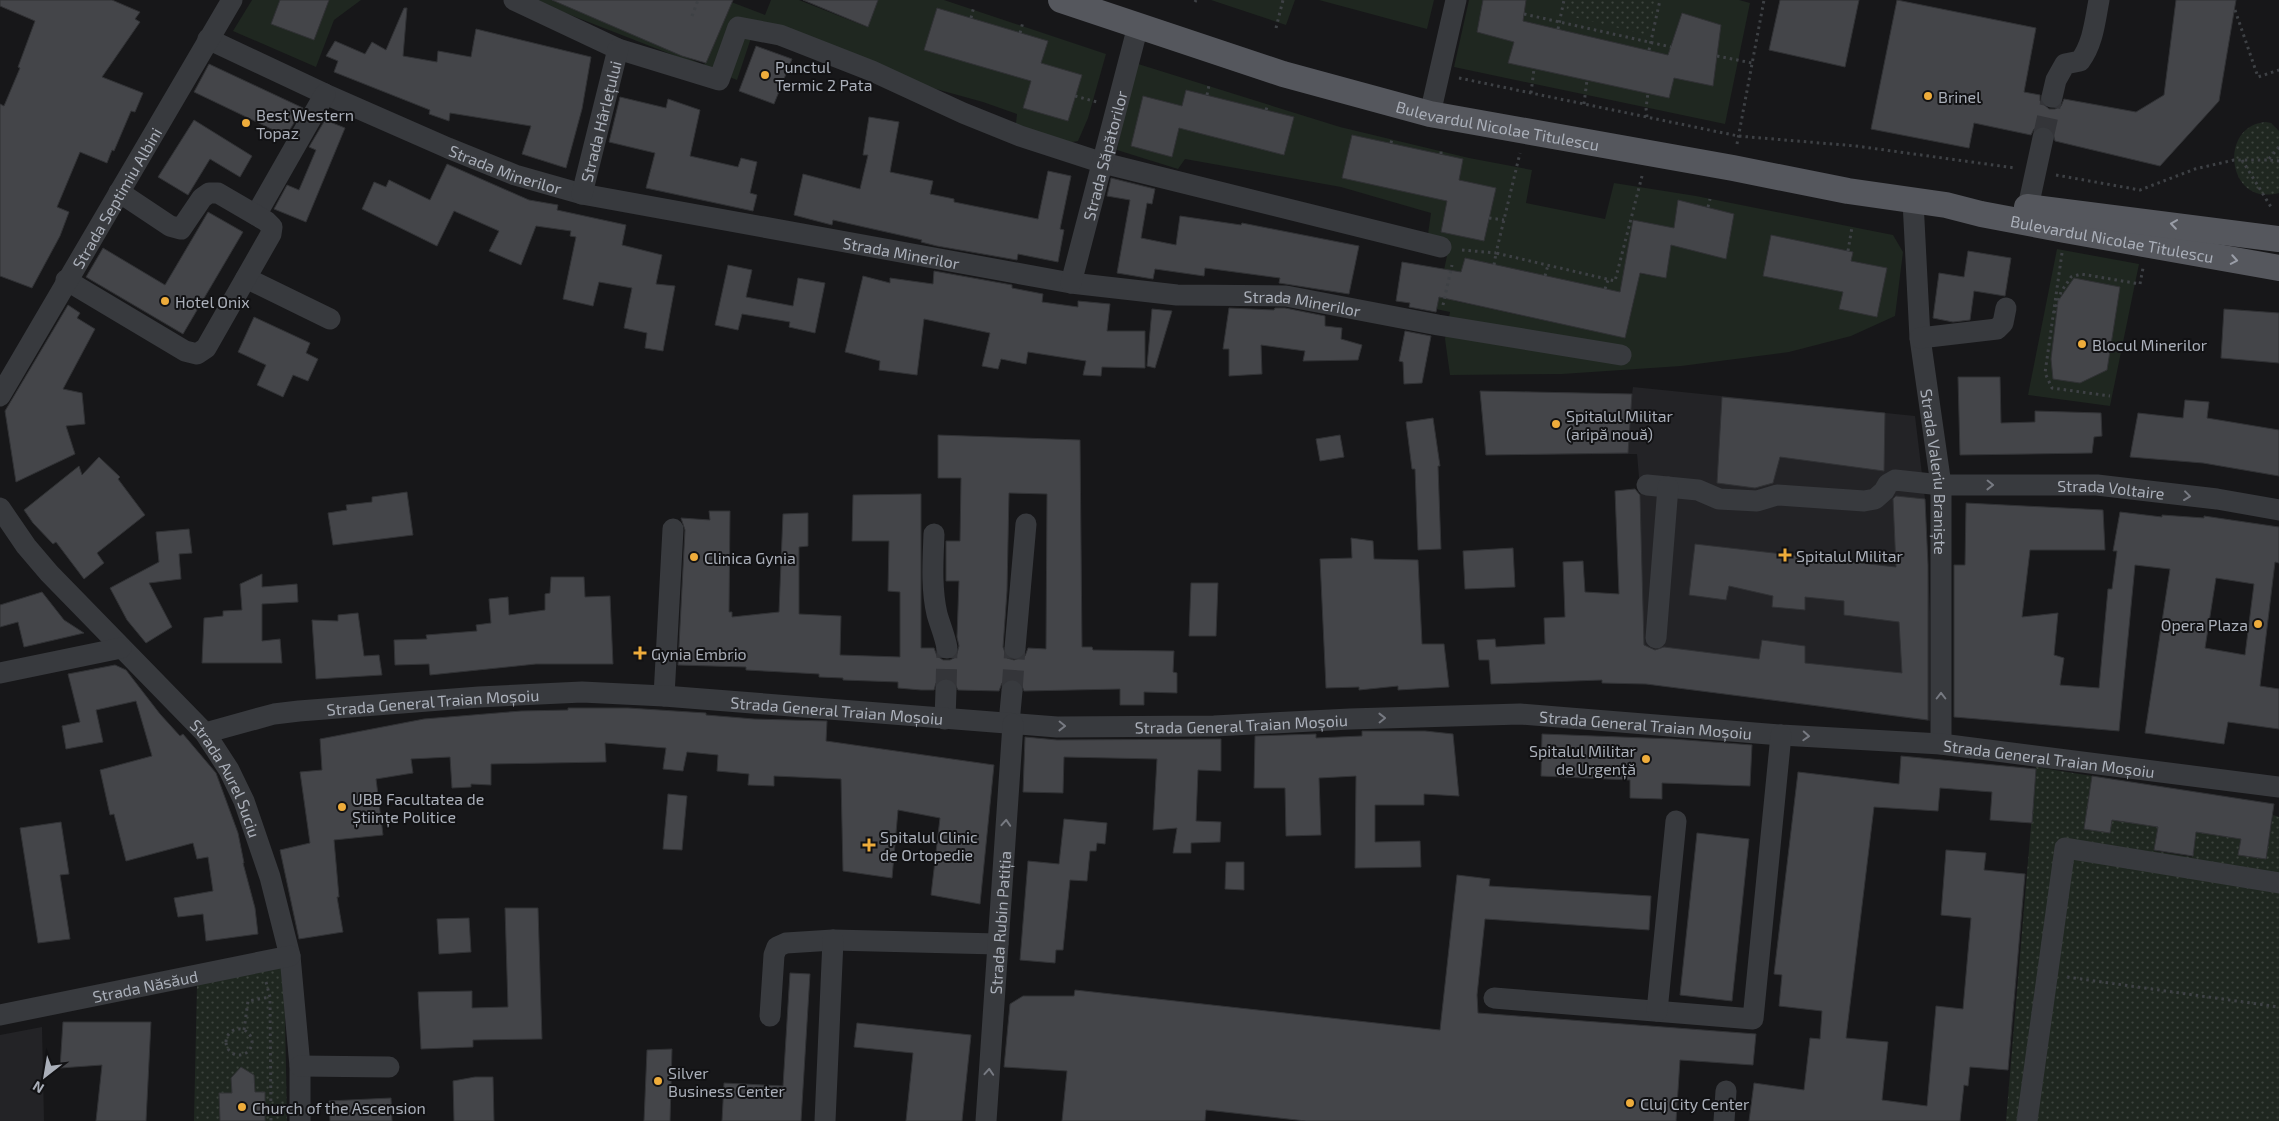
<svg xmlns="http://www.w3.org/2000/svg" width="2279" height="1121" font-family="'Exo 2',sans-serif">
<defs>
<pattern id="park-dots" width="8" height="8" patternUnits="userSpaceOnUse" patternTransform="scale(1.25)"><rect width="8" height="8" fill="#1f2720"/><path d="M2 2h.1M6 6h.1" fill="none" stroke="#3d443e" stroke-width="1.8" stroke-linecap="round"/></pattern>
</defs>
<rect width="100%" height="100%" fill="#171719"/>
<path fill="#232326" d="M1633,387L1915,416L1925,499L1930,611V721L1645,684L1640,489L1637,454L1485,455L1480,391L1632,394Z
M42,1027L44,1121H0V1035Z"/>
<path fill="#1f2720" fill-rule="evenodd" d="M252,0H280L271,24L314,40L329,0H361L334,20L316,67L233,31Z
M532,0H552L704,65L720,28L726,0L765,15L771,0H799L867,27L878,0H944L1106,54L1088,118L1078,141L1062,144L1015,132L1017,114L983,102L751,38L737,80ZM937,8L1047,41L1041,63L1081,75L1068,121L1023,108L1031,81L924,50Z
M1211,0H1295L1286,25Z
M1319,0H1434L1427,29Z
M1469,0H1483L1477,32L1514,42L1508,63L1674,78L1713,86L1721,25L1682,13L1668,55L1523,21L1526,0H1739L1750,3L1725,124L1454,67Z
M1135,63L1340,127L1469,158L1532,170L1526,203L1605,219L1614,183L1696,196L1893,235L1903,252L1895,316L1851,336L1789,352L1681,366L1562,374L1450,375L1445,339L1450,312L1436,309L1450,241L1428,234L1431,213L1341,187L1185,159L1178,169L1117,150ZM1186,90L1294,117L1284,154L1179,128L1172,157L1131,146L1144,96L1182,106ZM1352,135L1463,159L1459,180L1495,188L1484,241L1441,232L1447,201L1342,178ZM1678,200L1734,214L1726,259L1671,245L1666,278L1624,271L1633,220L1674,228ZM1771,235L1853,252L1851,261L1887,268L1877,317L1840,309L1843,292L1763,276ZM1465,258L1635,296L1625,338L1455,301Z
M2057,249L2139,264L2110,406L2028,395Z"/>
<path fill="url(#park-dots)" d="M1568,0H1656L1648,35L1565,15Z
M2266,122L2271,123L2279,131V193C2226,207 2218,125 2266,122Z
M2036,767L2092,776L2084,829L2110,833L2112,820L2158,827L2154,851L2192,857L2196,832L2241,839L2239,855L2266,859L2273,815L2279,817V1121H2006Z
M284,966L287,1121H194L197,984Z"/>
<path fill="#444549" stroke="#313235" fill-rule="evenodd" d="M0,0H112L140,12L135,19L140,22L102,77L143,93L135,112L131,111L114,151L112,150L107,163L80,152L57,207L69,212L60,236L32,288L0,276V104L4,106L20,68L18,67L35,21L0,6Z
M280,0H329L314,40L271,24Z
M552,0H733L706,63L682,56Z
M803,0H878L868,27Z
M1483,0H1526L1523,21L1668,55L1682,13L1721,25L1713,86L1674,78L1669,98L1508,63L1514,42L1477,32Z
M1780,0H1859L1845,67L1769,50Z
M1897,0L2036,28L2024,92L2040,95V101L2049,109H2055L2061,106L2064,99L2136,112L2164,95L2176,0H2236L2219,101L2160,166L2055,141L2052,129L2045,126L2034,129L2031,135L1974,123L1969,148L1871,129Z
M404,8H407L403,56L437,62L438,51L471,57L476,29L591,57L582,109L566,168L522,154L531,126L450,113L449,121L429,114L430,110L334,72L338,61L326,56L335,41L365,54L372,42L386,50Z
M937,8L1048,41L1041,63L1082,75L1068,121L1023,108L1031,81L924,50Z
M756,46L792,59L774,104L739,91Z
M209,64L303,108L286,136L194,92Z
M1186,90L1294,117L1284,155L1179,128L1172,157L1131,146L1143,96L1182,106Z
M620,97L666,108L668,99L700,110L690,156L738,167L741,158L757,162L750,193L757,195L753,211L646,188L655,153L609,142Z
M869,117L899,122L890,172L933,181L930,194L954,199V202L1038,219L1048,171L1071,176L1060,229L1064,230L1058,262L1018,254L1017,260L937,246L921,242L922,240L833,220L832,225L794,215L803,174L860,189L868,155H863Z
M194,120L252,156L240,177L210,159L188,195L158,177Z
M325,120L345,128L306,222L274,209L287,185L299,190L316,150L309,147Z
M1352,135L1463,159L1459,180L1496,188L1484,241L1441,232L1447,201L1342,178Z
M447,164L529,200L558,205L557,210L626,225L622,245L662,255L656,284L675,286L663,351L645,348L647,333L624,328L632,288L599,282L593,306L563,299L576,237L570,236L571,231L536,226L521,265L489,251L499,231L454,211L437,246L362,209L374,182L386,187L389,180L430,200Z
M1111,178L1155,189L1152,204L1147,203L1141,238L1176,245L1180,216L1241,225L1242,223L1359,246L1349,294L1279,283L1280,278L1205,268L1204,276L1155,269L1153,279L1117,273L1130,200L1107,196Z
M1678,200L1734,214L1726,259L1671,245L1666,278L1640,273L1625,338L1439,297L1436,312L1409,307L1410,303L1396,301L1402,262L1461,272L1465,258L1620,292L1633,220L1674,228Z
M208,212L243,232L183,334L86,277L103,248L165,285Z
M1771,235L1853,252L1851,261L1887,268L1877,317L1839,309L1843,292L1763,276Z
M1968,251L2011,258L2005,296L1974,291L1970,320L1953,322L1933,318L1939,273L1964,277Z
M728,265L752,270L746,297L793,306L798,278L825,283L815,333L789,327L790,322L742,314L738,330L715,325Z
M934,271L1012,285V288L1043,294L1042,302L1078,307V301L1110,304L1107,331H1145V368L1102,367L1101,376L1083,375L1086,361L1028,352L1026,364L1001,359L998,369L982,366L990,333L924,319L917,375L879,370L880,361L845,352L863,276L890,283V278L933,284Z
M2074,278L2120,287L2107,370L2080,383L2053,379L2051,359L2058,301Z
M68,305L80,313L77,318L95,329L63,389L82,393L85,424L66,426L75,454L16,482L5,411Z
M1229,308L1274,310L1275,308H1285L1325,316V326L1342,328L1341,339L1362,345L1358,360L1303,361L1305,351L1261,345L1262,374L1229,376V349H1223Z
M1152,309L1172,311L1155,368L1147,366Z
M2224,309L2279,313V363L2221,358Z
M254,317L310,343L306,353L318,359L308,381L293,375L283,397L257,385L266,365L238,352Z
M1405,331L1431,336L1422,383L1404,384L1403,362L1399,361Z
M1958,377H2000L2001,423L2035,422V411L2101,413L2102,436L2094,437L2092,453L1960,455Z
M1480,391L1632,394L1628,453L1486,455Z
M1722,397L1885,413L1884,471L1780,457L1773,483L1755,488L1717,483Z
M2185,400L2209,402L2207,418L2279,430V476L2203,463L2130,457L2138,413L2183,418Z
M1433,418L1440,466H1438L1441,549L1418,550L1415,469H1412L1406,422Z
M938,435L1080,440L1082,647H1092L1093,650L1174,651L1173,672L1177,673V693L1144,692V705H1120V689L1024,691L1020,681L1014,679L1007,680L1002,683L999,691L958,690L953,680L946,678L936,683L934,690H921L898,688V682L843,680V678L819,677V674L746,670V667L678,665L685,530L681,518L710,520L709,511H730L729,612H732V617L779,612L783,514L808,513V546L799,547V614L841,616L840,655L900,657V592L888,591L889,541H852L853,495L921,494V648H934L937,656L943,660H950L956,657L959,646L957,637L959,581H946V541H960L961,478H938ZM1009,493L1047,494L1046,649L1028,648L1025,656L1014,660L1007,658L1003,647L1007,591Z
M1340,435L1344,457L1320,461L1316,439Z
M99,457L120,477L118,479L145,515L97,553L104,563L84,579L56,542L53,544L33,523L24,510L79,466L82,475Z
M1635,489L1640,495L1644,645L1655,650L1664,647L1759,659L1762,640L1805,646V663L1902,673L1899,622L1844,615V601L1805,597V610L1772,607L1773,596L1729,586L1726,600L1689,595L1695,544L1896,567L1893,499L1896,496L1925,499L1928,565V720L1646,684L1602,683V680L1491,684L1489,660H1479L1477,640L1495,639L1496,647L1545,644L1544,618L1565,617L1563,562L1583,561L1585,592L1619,594L1615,491Z
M407,492L413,535L333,545L328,513L347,510L346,505L372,502V497Z
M1966,503L2103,510L2105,550H2030L2022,617L2058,613L2054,655L2064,658L2060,685L2099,688L2108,589H2112L2117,551H2113L2120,512L2162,517V515L2204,518V516L2279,527V563L2275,562L2260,686L2279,689V729L2228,722L2224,744L2145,733L2170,569L2135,565L2119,731L1954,717V565H1965ZM2216,578L2254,584L2245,655L2205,648Z
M189,529L192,553L179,554L181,579L149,583L172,627L146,643L127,620L110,588L159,562L156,532Z
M1351,538L1373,541L1374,559L1418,560L1422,644H1444L1449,687L1398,690V686L1359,690V687L1326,688L1320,559L1352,558Z
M1513,548L1515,587L1465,589L1463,551Z
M262,574V587L297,584L298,602L262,604V641L280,639L282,663H202L204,618L223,616V611L242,610L240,584Z
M551,577H584L585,597L610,596L613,664H536L430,675L429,664L395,665L394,640L427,639L426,635L477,631L476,625L491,623L489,599L508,597L509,615L545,610V594L550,593Z
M1191,583H1218L1216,636H1189Z
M42,592L64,620L84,633L24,647L18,622L0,627V605Z
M358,613L364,656L379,655L382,675L316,679L312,620L338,621V615Z
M115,665L126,670L160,714L180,736L183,734L216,773L238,833L244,863H243L255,908L258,934L206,941L203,914L178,917L174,898L213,891L208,857L197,859L193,843L126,861L114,814L110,815L100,770L152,756L136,701L96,710L103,742L66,749L62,726L80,722L68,674Z
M568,708H628L706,713V715L754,719L827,721L826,741L994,765L980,904L931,895L940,818L898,810L892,878L843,871L841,779L774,776V786L748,785L749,774L717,771L718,755L687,752L683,771L663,769L666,748L605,743L606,762L491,764V785L471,784V787L452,788L450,757L411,759L413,773L376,779L383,835L334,840L339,897H337L343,932L299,939L280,850L310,843L300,772L322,770L320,739L424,719L521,711L568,710Z
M1362,731H1425L1453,734L1459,796L1424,794V805H1375V842L1420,841L1421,867L1355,868L1356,776L1319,778L1321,835L1286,836L1285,788H1254L1255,736L1316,734V738L1362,736Z
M1542,734L1673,739L1752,745L1750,786L1662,783V799L1630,798V780L1541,776Z
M1025,737L1057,740L1221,739V771L1198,770L1196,821L1221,822L1220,842L1191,843V853H1173L1177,828L1153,830L1157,759L1064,757L1063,793L1023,792Z
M1901,756L2036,769L2032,823L1990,820L1992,792L1940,788L1938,811L1874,807L1846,1038L1888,1042L1882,1100L1927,1106L1936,1006L1963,1009L1971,918L1941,915L1946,850L1986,853L1984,870L2025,874L2008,1070L1970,1067L1968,1086L1964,1085L1960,1121H1749L1754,1083L1804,1090L1810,1038L1820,1039L1822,1011L1779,1006L1782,975L1774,974L1798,772L1899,784Z
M2092,776L2274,804L2266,859L2238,855L2241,839L2196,832L2193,856L2154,850L2158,827L2112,820L2110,833L2084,829Z
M668,794L687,796L682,850L663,849Z
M1064,819L1107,823L1105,844L1097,843L1096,851H1090L1087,881L1070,880L1063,950H1056L1055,963L1020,960L1028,861L1059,864Z
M61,822L69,874L60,875L70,939L38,943L20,828Z
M1697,833L1749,839L1732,1001L1680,995Z
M1226,862H1244V890L1225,889Z
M1457,875L1490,879L1489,886L1651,896L1649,930L1485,919L1477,995L1478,1013L1756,1034L1753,1065L1680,1060L1676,1121H1306L1206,1110L1205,1121H1062L1067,1071L1004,1067L1010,1004L1023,996H1074L1075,990L1440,1030Z
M505,908H538L542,1039L473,1040V1047L421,1049L418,992L472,991V1008L508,1007Z
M469,918L471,952L439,954L437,919Z
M790,973L810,974L801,1121H722L724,1083L783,1086Z
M63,1022H151L146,1121H96L102,1065L60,1068Z
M857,1023L971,1035L962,1121H906L913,1053L854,1047Z
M672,1049L670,1121H644L647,1050Z
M241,1067L254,1075L255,1092H265V1121H220L219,1093H232L231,1078Z
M475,1077H493L494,1121H454L453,1081Z
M391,1098L392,1121H330L329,1101Z"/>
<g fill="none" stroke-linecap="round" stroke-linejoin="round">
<path stroke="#343539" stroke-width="21" stroke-dasharray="21 11" stroke-linecap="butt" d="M2043,138L2052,97
M946,690L947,648
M1012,691L1015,648"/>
<path stroke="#3e4145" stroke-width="3" stroke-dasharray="2.5 4" stroke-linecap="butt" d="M1195,2L1196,0
M2235,10L2258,77L2279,70
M1524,14L1671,47
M692,16L698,0
M971,18L974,6
M1276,28L1283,0
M1558,29L1564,0
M1020,33L1023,22
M1649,50L1660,0
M1717,56L1752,63
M1459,78L1738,136L1856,146L2015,168
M1531,93L1534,69
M1207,95L1209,85
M1075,96L1097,102
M1584,104L1587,80
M1266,110L1268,104
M1647,117L1646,108L1648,93
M1391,143L1392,139
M1737,144L1764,0
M2279,147L2268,160L2279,161
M1441,154V151
M2242,160L2271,207
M2056,175L2140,190L2195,169L2234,160H2268
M1708,207L1710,199
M1489,218L1504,220
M1462,250L1496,253L1520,153
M1848,251L1852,227
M2062,253L2045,373L2052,388L2110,396
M1494,265L1496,253L1615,281L1642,176
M1545,276L1548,265
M1605,289L1608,280
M1443,305L1452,265
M2054,313L2061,292L2071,277L2081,274L2140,284L2143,268
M2067,977L2279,1007
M266,982L270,997L271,1121
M226 1042a13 13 0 1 1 26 0a13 13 0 1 1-26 0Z
M244,1030L248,1001L270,997"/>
<g stroke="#383a3e" stroke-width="21">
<path d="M514,0L618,49L719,80L738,27L780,35L872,71L963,113L1020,136L1103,163L1441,247"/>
<path id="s1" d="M208,39L325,94L448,148L515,175L582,194L1071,283L1177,295L1286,296L1438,325L1621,355"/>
<path d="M2052,97L2056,80L2065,64L2080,61C2093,44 2095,21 2099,0"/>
<path d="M1430,114L1456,0"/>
<path id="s2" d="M582,194L618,49"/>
<path id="s3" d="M1913,201L1920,338L1941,485V744"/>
<path d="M2028,207L2043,138"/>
<path d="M256,215L325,94"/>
<path d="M246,278L330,319"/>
<path d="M66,280L185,351L197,354L206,348L271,234L272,227L266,221L218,193H209L202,198L181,229L170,226L119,192"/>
<path id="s4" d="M1071,283L1138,26"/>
<path d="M1920,338L1997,329L2003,323L2006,308"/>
<path id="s5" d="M0,396L232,0"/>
<path id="s6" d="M1647,485L1698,490L1719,499L1757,501L1777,495L1864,501L1875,499L1884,491L1888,484L1895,480L1941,485H2097L2217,499L2279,510"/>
<path id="s7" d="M0,508L26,546L49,573L205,733L229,770L244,801L270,877L290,956L300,1066V1121"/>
<path d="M934,534C933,560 931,588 937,614C940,625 945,636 947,648"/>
<path d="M1656,638L1668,487"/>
<path d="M1015,648L1026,524"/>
<path d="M0,673L121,648"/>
<path d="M664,696L673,529"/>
<path d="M945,719L946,690"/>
<path d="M1009,723L1012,691"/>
<path id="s8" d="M205,733L274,714L299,711L479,697L582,692L664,696L1057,727L1214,726L1350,719L1520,714L1781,735L1941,744L2279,787"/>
<path d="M1494,998L1753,1019L1781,735"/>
<path d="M1657,1011L1676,821"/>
<path id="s9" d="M0,1015L290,956"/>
<path d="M770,1016L774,955L777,947L786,943L833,940L998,944"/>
<path d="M300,1066L389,1067"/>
<path d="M825,1121L833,940"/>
<path id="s10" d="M986,1121L1013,724"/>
<path d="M1724,1121L1726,1091"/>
<path d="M2027,1121L2065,848L2279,883"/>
</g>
<g stroke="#55575d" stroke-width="26">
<path id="s11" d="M1061,0L1283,74L1430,114L1733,168L1848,191L1946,205L1981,214L2065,230L2279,268"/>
<path d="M2027,207L2279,239"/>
</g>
</g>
<defs><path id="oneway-chevron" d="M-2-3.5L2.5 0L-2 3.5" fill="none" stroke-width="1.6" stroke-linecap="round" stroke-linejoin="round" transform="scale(1.25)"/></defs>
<g stroke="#999da7">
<use href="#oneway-chevron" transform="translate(2174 224) rotate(-172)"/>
<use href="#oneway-chevron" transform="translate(2234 260) rotate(10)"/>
</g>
<g stroke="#777a82">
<use href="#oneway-chevron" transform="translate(1990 485) rotate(1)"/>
<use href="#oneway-chevron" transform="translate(2187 496) rotate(7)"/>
<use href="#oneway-chevron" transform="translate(1941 696) rotate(-90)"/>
<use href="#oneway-chevron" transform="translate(1382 718) rotate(-1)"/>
<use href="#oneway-chevron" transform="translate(1062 726) rotate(1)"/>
<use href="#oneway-chevron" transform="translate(1806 736) rotate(3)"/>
<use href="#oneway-chevron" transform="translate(1006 823) rotate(-86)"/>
<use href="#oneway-chevron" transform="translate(989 1072) rotate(-86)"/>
</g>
<g fill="#eeac3b" stroke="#121214" stroke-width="2">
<circle cx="765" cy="75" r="5"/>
<circle cx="1928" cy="96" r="5"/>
<circle cx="246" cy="123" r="5"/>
<circle cx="165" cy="301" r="5"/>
<circle cx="2082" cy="344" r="5"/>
<circle cx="1556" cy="424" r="5"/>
<path d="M1782.5 547.5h5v5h5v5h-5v5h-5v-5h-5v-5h5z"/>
<circle cx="694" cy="557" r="5"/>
<circle cx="2258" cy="624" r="5"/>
<path d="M637.5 645.5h5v5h5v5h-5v5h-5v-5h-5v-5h5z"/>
<circle cx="1646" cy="759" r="5"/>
<circle cx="342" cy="807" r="5"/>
<path d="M866.5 837.5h5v5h5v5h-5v5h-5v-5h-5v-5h5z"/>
<circle cx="658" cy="1081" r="5"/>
<circle cx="1630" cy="1103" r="5"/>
<circle cx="242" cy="1107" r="5"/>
</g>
<g text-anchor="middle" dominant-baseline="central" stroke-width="4" stroke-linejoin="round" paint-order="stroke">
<g font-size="16" fill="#aaafb9" stroke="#121214" text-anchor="start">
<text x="775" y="66">Punctul<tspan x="775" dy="18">Termic 2 Pata</tspan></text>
<text x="1938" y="96">Brinel</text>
<text x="256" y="114">Best Western<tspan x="256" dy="18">Topaz</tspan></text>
<text x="175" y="301">Hotel Onix</text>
<text x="2092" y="344">Blocul Minerilor</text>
<text x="1566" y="415">Spitalul Militar<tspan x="1566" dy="18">(aripă nouă)</tspan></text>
<text x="1796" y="555">Spitalul Militar</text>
<text x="704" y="557">Clinica Gynia</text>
<text x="2248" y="624" text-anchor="end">Opera Plaza</text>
<text x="651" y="653">Gynia Embrio</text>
<text x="1636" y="750" text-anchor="end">Spitalul Militar<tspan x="1636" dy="18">de Urgență</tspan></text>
<text x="352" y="798">UBB Facultatea de<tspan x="352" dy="18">Științe Politice</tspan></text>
<text x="880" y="836">Spitalul Clinic<tspan x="880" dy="18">de Ortopedie</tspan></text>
<text x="668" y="1072">Silver<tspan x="668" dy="18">Business Center</tspan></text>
<text x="1640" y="1103">Cluj City Center</text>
<text x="252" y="1107">Church of the Ascension</text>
</g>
<g font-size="16" fill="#aaafb9" stroke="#121214">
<text stroke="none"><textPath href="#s2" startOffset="75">Strada Hârlețului</textPath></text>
<text stroke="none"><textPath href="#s11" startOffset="455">Bulevardul Nicolae Titulescu</textPath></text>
<text stroke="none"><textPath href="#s4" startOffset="132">Strada Săpătorilor</textPath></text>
<text stroke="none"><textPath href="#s1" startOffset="325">Strada Minerilor</textPath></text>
<text stroke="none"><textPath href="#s5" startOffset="230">Strada Septimiu Albini</textPath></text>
<text stroke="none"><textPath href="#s11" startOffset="1080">Bulevardul Nicolae Titulescu</textPath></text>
<text stroke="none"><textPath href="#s1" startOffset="730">Strada Minerilor</textPath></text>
<text stroke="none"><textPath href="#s1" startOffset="1135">Strada Minerilor</textPath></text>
<text stroke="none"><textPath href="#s3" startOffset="272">Strada Valeriu Braniște</textPath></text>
<text stroke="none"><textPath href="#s6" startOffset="476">Strada Voltaire</textPath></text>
<text stroke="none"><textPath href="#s8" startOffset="231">Strada General Traian Moșoiu</textPath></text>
<text stroke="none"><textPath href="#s8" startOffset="636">Strada General Traian Moșoiu</textPath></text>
<text stroke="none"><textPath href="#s8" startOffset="1041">Strada General Traian Moșoiu</textPath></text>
<text stroke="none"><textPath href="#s8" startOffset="1446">Strada General Traian Moșoiu</textPath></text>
<text stroke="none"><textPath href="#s8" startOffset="1851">Strada General Traian Moșoiu</textPath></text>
<text stroke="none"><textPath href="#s7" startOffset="355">Strada Aurel Suciu</textPath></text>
<text stroke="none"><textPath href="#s10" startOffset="199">Strada Rubin Patiția</textPath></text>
<text stroke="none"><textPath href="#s9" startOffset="148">Strada Năsăud</textPath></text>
</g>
</g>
<g transform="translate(45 1076) rotate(211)" stroke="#121214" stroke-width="4" paint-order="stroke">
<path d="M0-4L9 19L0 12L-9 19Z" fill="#aaafb9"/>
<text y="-8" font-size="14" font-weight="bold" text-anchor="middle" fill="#aaafb9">N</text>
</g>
</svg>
